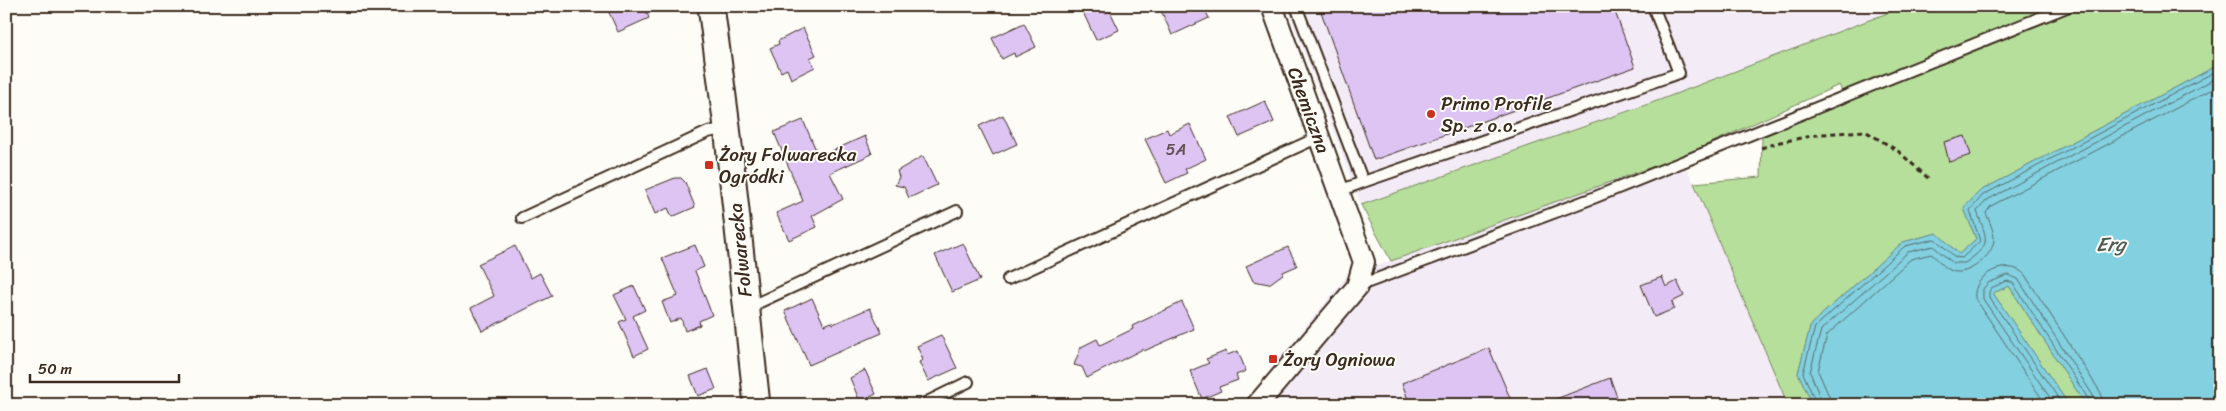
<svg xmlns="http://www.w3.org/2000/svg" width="2226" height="411" font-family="Sriracha,sans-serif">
<rect width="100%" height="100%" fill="#fdfcf7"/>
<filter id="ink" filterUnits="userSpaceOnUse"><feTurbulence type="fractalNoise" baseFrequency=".02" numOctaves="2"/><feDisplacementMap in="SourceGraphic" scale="10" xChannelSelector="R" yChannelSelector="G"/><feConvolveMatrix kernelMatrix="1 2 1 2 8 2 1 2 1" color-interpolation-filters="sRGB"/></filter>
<g filter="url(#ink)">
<path fill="#f3ebf6" d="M1287,6H1906L1727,76L1361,205Z
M1682,156L1788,405H1242L1346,277Z"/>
<path fill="#b6df9b" stroke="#78845c" d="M1906,6H2220V64L1980,191L1964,208L1976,239L1959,254L1937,233L1903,242L1811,324L1798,373L1813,405H1788L1694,183L1761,177L1762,137L1847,102L1839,85L1682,156L1391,261L1361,205L1657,101Z
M2009,286L2086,405H2069L1993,293Z"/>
<path fill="#82d0e0" stroke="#668e92" d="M2220,64V403L2210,405H2086L2009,286L1993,293L2069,405H1813L1798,373L1811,324L1903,242L1937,233L1959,254L1976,239L1964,208L1980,191Z"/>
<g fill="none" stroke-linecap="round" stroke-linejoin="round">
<path stroke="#576c6c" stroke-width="1" d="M1817,405L1803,373L1815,327L1905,246L1935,239L1955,257L1962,258L1980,241L1970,210L1983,195L2220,69
M1823,405L1810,372L1821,330L1908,252L1933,246L1953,263H1965C1993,243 1987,241 1977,211L1987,200L2220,76
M1831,405L1829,396L1818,371L1827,335L1911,259L1931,254C1938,259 1944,268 1952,271C1968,277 1994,255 1994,239C1994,230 1989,221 1986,213L1991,206L2220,85
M2046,405L1975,298C1972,274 2009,257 2025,275L2101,393L2103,405
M2055,405L1983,299V289L1988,283L2008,275L2018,279L2094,397L2096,405
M2063,405L1989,297V292L1991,288L2007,281L2013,283L2089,400L2090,405"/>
</g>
<path fill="#ddc4f3" stroke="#3b2a1e" d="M606,6H644L649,18L618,32Z
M1080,6H1102L1105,13L1110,11L1119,30L1096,40Z
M1159,6H1203L1209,18L1172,35Z
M1319,6H1613L1635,67L1374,160Z
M1024,23L1036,47L1015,57L1014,53L1002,59L992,38Z
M803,28L816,55L810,58L815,67L791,79L787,69L781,72L770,48L779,44L778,41Z
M1265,101L1274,122L1239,137L1230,117Z
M1003,115L1017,144L993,155L979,126Z
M803,120L819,157L865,136L872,154L830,173L843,199L812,216L817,227L789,240L776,213L803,201L774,132Z
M1190,124L1206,159L1185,169L1187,173L1166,183L1145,139L1167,129L1169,134Z
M1965,136L1971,155L1949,162L1944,142Z
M923,156L937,185L909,198L904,187L895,185L899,177L897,171Z
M675,178H681L685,182L695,207L672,217L668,208L655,214L645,190Z
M963,243L980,280L952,292L935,255Z
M695,245L704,267L695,271L712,315L699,321L700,325L685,331L681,318L670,323L662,302L678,296L662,258Z
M515,246L531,278L540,273L552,296L482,331L471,308L494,296L478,264Z
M1288,247L1297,266L1283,272V274L1269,284L1253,281L1246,266Z
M1662,277L1666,287L1677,281L1684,296L1672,302L1674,309L1654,317L1641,285Z
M634,286L645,310L633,316L648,349L634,356L619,322L626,319L614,295Z
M812,298L824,325L832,322L833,324L870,308L882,333L809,365L785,311Z
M1182,302L1194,329L1144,351L1143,349L1087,378L1082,367L1074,365L1081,347L1097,339L1100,345L1133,329L1132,326Z
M941,335L957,368L928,381L919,362L923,360L917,346Z
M1489,348L1513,405H1410L1402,383Z
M1226,351L1227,355L1238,351L1246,371L1236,375L1238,380L1219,387L1221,391L1202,399L1190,371L1209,363L1206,359Z
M708,369L716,389L698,396L690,376Z
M865,370L876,394L860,402L850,378Z
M1610,378L1620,405H1543V404Z"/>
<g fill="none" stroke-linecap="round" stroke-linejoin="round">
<defs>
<path id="service" d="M1296,6L1363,182L1679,73L1653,6
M1339,191L1363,182
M522,218L708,132L726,128
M1008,279L1319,137
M1358,286L1593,198L2069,6
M747,308L957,211
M921,405L968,382"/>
<path id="minor" d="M1257,405L1357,287L1364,262L1272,6"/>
<path id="tertiary" d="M711,6L727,127L757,405"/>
</defs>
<use href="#service" stroke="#3b2a1e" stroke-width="14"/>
<use href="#minor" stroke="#3b2a1e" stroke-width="24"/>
<use href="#tertiary" stroke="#3b2a1e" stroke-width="29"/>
<path stroke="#3b2a1e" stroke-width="3" stroke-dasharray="5 4" stroke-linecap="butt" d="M1761,148L1780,142L1822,134L1865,131L1898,151L1929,179"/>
<use href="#service" stroke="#fdfcf7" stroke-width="10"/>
<use href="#minor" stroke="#fdfcf7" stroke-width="20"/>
<use href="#tertiary" stroke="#fdfcf7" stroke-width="25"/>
</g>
</g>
<g fill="#c8321e" stroke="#fdfcf7" stroke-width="2">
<circle cx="1431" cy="114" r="5"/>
<rect x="704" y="160" width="10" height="10" rx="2.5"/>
<rect x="1268" y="354" width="10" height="10" rx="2.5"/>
</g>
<g text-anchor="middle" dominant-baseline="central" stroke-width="4" stroke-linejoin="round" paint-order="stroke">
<g font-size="16" fill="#645053">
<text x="1176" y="149">5A</text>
</g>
<g font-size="19" fill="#3b2a1e" stroke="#fdfcf7" text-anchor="start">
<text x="1441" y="103">Primo Profile<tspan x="1441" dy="22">Sp. z o.o.</tspan></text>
<text x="719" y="154">Żory Folwarecka<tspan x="719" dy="22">Ogródki</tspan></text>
<text x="1283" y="359">Żory Ogniowa</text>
</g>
<g font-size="19" fill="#3b2a1e" stroke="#fdfcf7">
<text transform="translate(1309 110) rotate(70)">Chemiczna</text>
<text transform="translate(740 250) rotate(-96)">Folwarecka</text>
</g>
<g font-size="20" font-style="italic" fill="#505c58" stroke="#fdfcf7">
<text x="2111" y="244">Erg</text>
</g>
</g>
<rect width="2226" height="411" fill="none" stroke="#fdfcf7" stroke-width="25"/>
<rect x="12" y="12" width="2201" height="386" fill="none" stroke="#3b2a1e" stroke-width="2" filter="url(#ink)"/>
<path d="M30 374v8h149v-8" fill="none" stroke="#3b2a1e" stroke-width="2.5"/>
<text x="38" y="374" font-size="15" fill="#3b2a1e" stroke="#fdfcf7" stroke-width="4" paint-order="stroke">50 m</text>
</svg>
